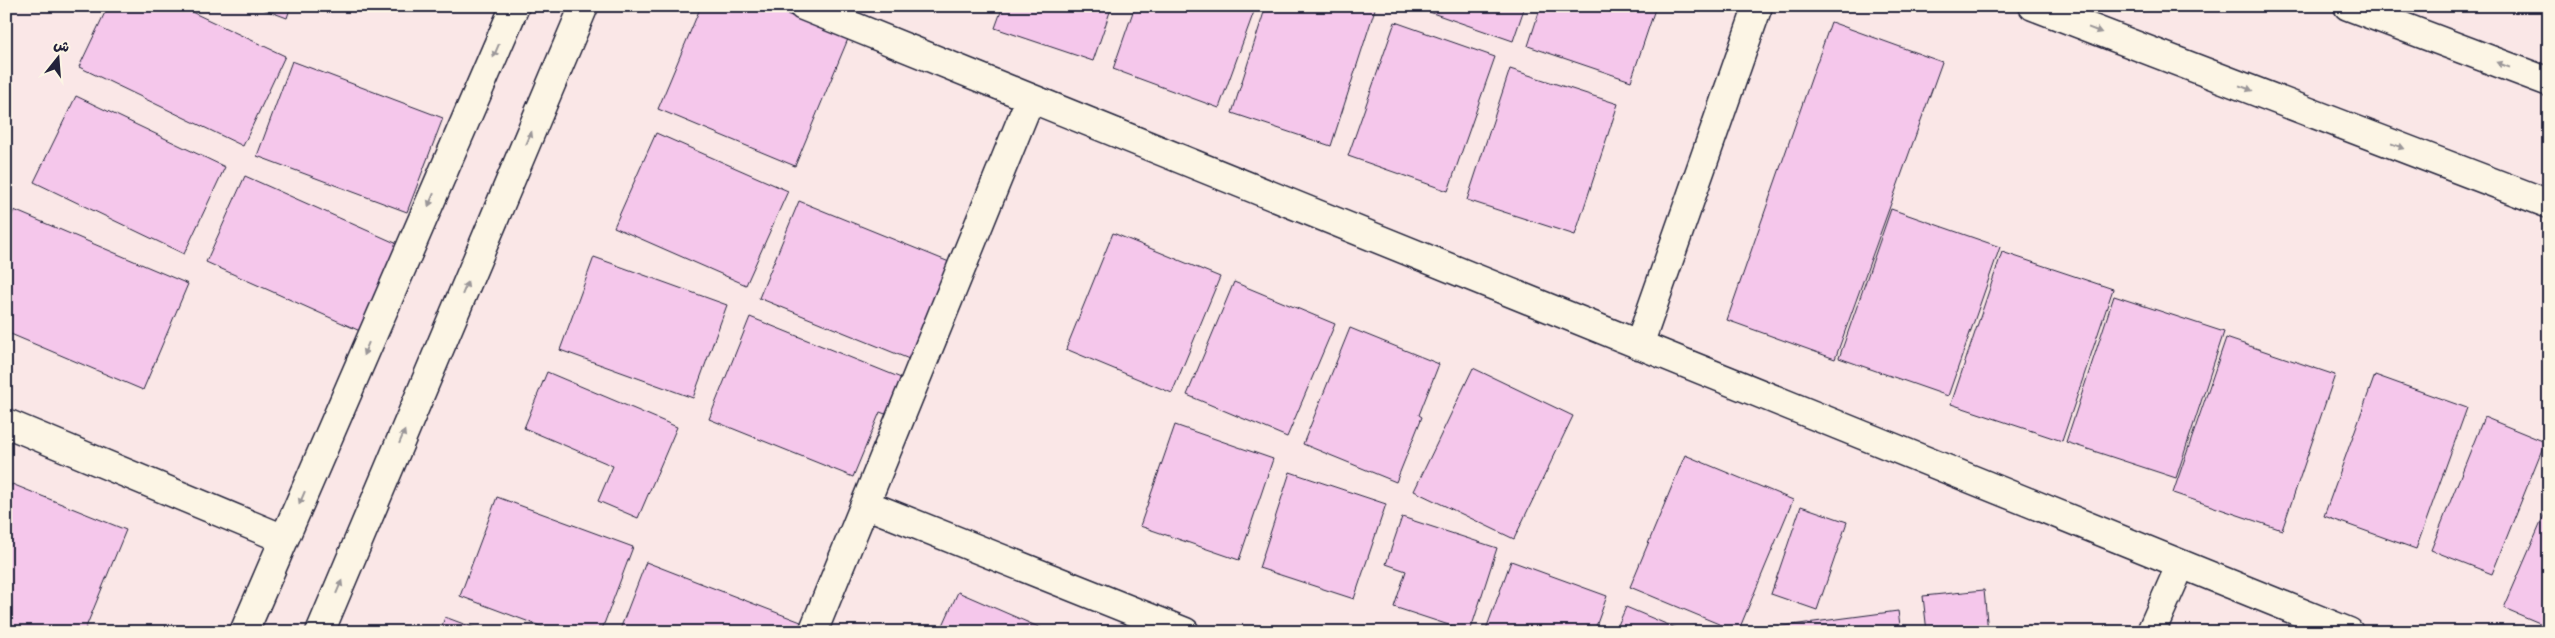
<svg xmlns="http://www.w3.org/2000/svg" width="2555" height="638" font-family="Mali,'Playpen Sans Arabic',sans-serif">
<rect width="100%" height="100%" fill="#fae7e7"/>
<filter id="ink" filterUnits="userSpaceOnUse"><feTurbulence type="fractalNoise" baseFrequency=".02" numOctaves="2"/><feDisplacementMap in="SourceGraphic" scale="10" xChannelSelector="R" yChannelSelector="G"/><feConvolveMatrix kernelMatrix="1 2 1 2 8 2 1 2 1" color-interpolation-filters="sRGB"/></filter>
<g filter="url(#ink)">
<path fill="#f5c7eb" stroke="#22223b" d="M108,6H179L285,56L243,146L79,67Z
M255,6H291L287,18Z
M701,6H767L848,39L795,166L658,109Z
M1003,6H1112L1093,61L995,28Z
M1135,6H1256L1219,108L1113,69Z
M1266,6H1365L1375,9L1331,146L1232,113Z
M1412,6H1525L1513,41Z
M1541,6H1656L1631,81L1528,46Z
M1395,22L1495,57L1448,191L1348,156Z
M1831,22L1942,62L1835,359L1727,320Z
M292,61L443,118L407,212L257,156Z
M1510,69L1618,104L1575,235L1467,200Z
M76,96L225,167L184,254L34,182Z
M656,133L788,191L746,285L614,227Z
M245,176L402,246L360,331L206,262Z
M799,201L959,266L919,363L759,298Z
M1891,209L2000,247L1948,396L1839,358Z
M14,210L188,284L143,390L6,332V229Z
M1113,233L1220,277L1172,393L1066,349Z
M2002,252L2113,289L2062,441L1951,404Z
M594,257L727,305L693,398L560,350Z
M1234,282L1335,324L1287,437L1187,395Z
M2114,296L2224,332L2176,478L2066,442Z
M750,317L911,382L896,418L880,412L853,477L709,419Z
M1350,328L1439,364L1419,415L1422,417L1396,482L1303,444Z
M2226,338L2335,375L2282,530L2173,493Z
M1473,368L1573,416L1514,539L1414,491Z
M547,372L677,427L638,518L598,501L613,466L524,428Z
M2375,375L2467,408L2416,549L2324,516Z
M2484,417L2545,442L2492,574L2431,550Z
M1175,425L1273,459L1239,560L1140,526Z
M1685,455L1793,500L1738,632L1630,587Z
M1290,472L1386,504L1354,599L1259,568Z
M12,484L126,530L84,632H6V497Z
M497,497L633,547L601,632H556L460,596Z
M2549,504V627L2504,608Z
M1801,506L1847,522L1817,610L1771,594Z
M1402,517L1497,548L1470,632L1394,607L1406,571L1386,564Z
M1511,561L1607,596L1594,632H1485Z
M646,562L806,624L802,632H619Z
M1984,590L1988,632H1927L1923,596Z
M958,592L1050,632H940Z
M1626,607L1685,632H1615Z
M1898,611L1901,632L1746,631Z
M445,617L485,632H440Z"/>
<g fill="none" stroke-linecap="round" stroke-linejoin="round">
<defs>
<path id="minor" d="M803,6L2349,632
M2033,6L2549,204
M2348,6L2549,82
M1639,345L1758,6
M6,423L284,539
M865,504L1185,632
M244,632L515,6
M320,632L584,6
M813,632L1030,99
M2151,632L2181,564"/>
</defs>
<use href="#minor" stroke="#22223b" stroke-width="31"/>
<use href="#minor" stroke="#fcf5e5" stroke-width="28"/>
</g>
<defs><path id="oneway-solid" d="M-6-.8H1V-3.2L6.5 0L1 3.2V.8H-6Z" transform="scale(1.25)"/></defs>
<g fill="#9a9698">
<use href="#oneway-solid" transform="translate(2095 30) rotate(21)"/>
<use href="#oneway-solid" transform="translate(496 51) rotate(113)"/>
<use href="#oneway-solid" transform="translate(2503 65) rotate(-159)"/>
<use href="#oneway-solid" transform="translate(2246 88) rotate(21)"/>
<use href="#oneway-solid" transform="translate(529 138) rotate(-67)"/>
<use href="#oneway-solid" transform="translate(2398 146) rotate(21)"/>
<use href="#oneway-solid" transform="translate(431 200) rotate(113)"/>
<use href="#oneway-solid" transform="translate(465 288) rotate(-67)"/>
<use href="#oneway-solid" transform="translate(366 349) rotate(113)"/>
<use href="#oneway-solid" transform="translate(402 437) rotate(-67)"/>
<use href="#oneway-solid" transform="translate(302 498) rotate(113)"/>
<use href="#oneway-solid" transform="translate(339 587) rotate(-67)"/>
</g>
</g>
<rect width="2555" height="638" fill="none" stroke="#fcf5e5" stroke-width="25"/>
<rect x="12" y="12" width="2530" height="613" fill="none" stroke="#22223b" stroke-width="2" filter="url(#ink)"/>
<g transform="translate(58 58) rotate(17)" stroke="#fcf5e5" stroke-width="4" paint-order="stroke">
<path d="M0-4L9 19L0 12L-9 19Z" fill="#22223b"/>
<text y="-8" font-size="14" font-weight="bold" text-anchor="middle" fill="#22223b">ش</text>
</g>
</svg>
